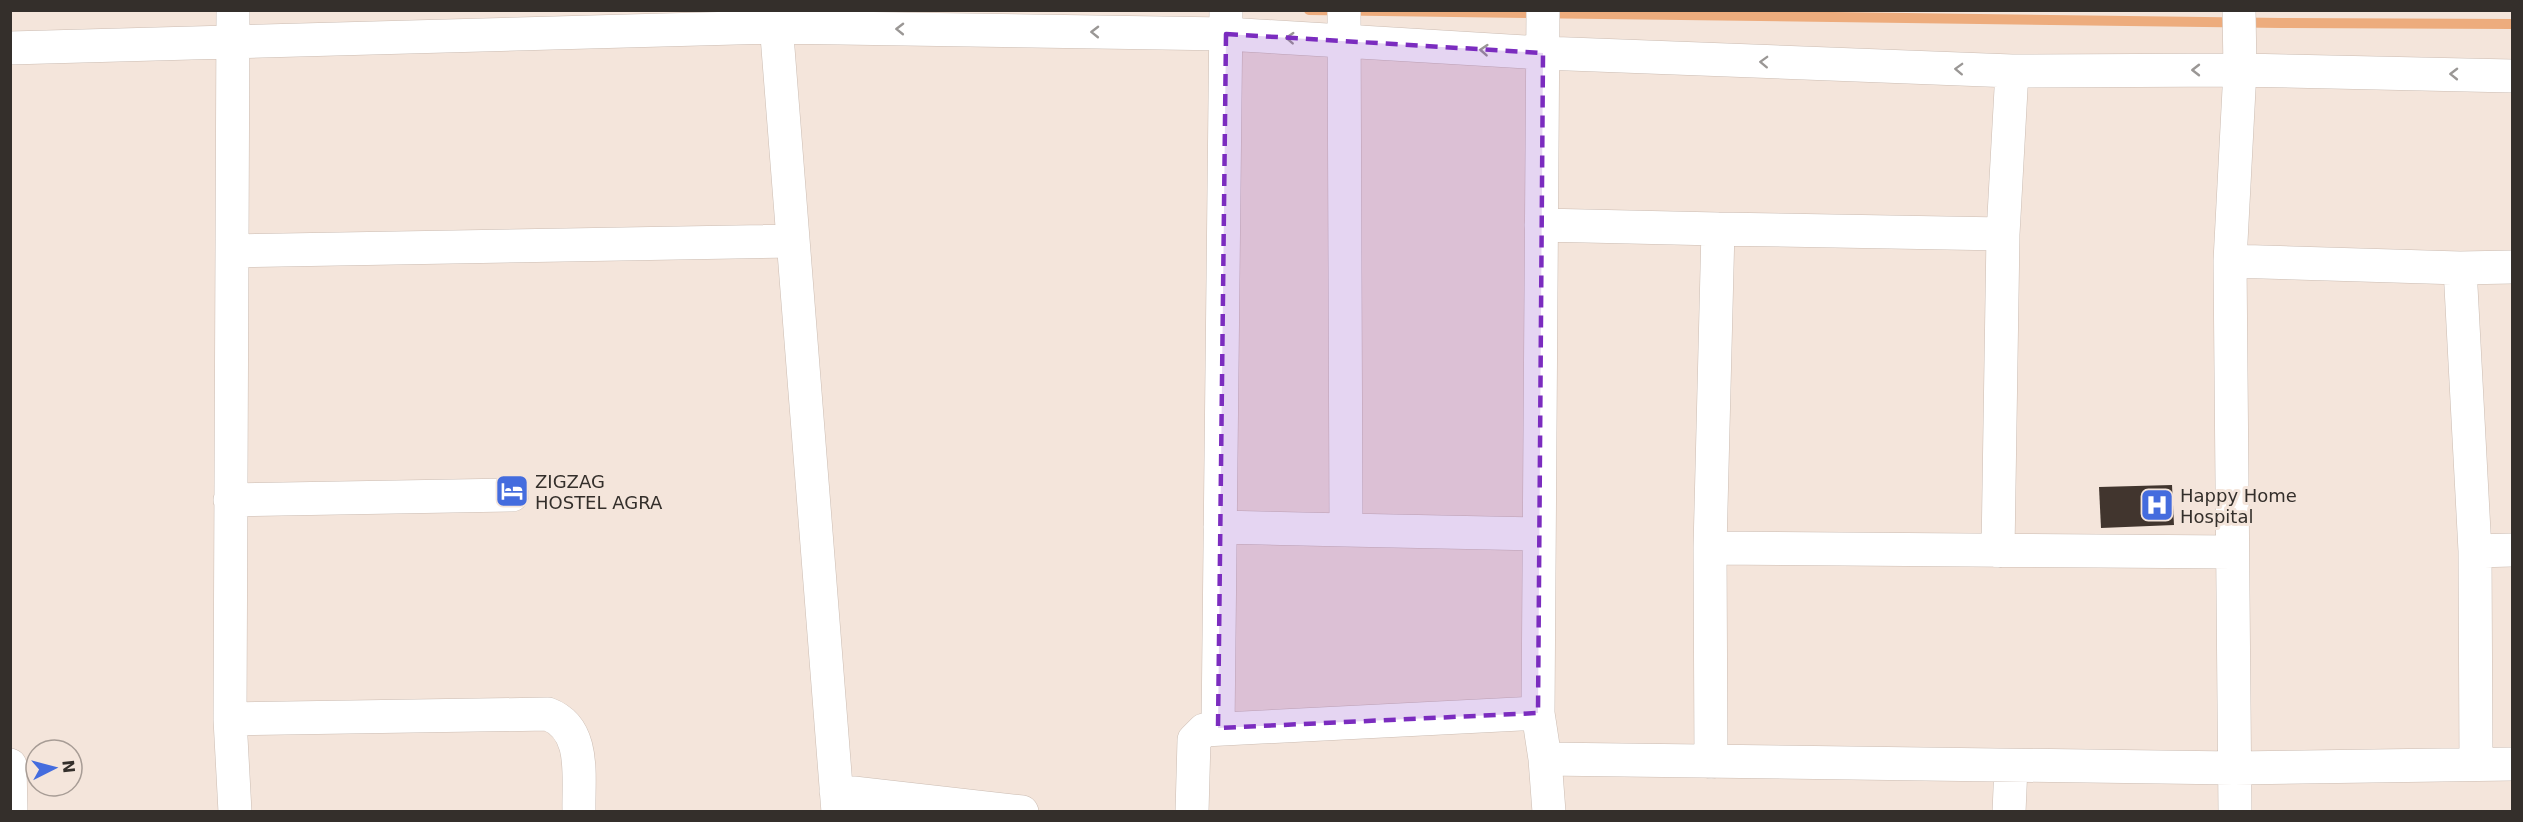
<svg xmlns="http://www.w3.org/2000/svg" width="2523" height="822" font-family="'DejaVu Sans',sans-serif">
<rect width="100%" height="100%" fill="#f4e5db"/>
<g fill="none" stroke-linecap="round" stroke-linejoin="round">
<path stroke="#edac7d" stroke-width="10" d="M1309,10L2281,23L2512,24"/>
</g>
<path fill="#41352e" d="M2172,485L2174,525L2101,528L2099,487Z"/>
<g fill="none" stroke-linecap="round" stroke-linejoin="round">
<defs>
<path id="minor" d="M775,10L838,812
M1344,10L1346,530L1539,534
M1543,10L1538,713L1545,759L1549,812
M10,48L776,27L1226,34L1543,53L2012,71L2240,70L2512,76
M1541,225L1718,229L1710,548
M1718,229L2003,234L1998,551
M2003,234L2012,71
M232,251L792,241
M2230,261L2460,268L2475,551L2476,764
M2460,268L2512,267
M230,500L512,495
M1220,527L1346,530
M2475,551L2512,550
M230,719L233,10
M1218,728L1226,10
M1545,759L2234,768L2512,764
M1711,762L1710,548L2232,552
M10,765L11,812
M836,791L1022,812
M235,812L230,719L548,714C587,729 578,777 579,812
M1192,812L1194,740L1204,730L1538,713
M2009,812L2011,766
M2235,812L2230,261L2240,70L2239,10"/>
</defs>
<use href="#minor" stroke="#cbbcb2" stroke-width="34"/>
<use href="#minor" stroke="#fff" stroke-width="33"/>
</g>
<defs><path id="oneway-chevron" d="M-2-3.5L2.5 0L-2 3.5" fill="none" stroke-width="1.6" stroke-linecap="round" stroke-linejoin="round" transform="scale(1.5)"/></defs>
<g stroke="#9a9795">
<use href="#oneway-chevron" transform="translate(900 29) rotate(-179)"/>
<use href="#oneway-chevron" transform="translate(1095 32) rotate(-179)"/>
<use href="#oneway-chevron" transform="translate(1290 38) rotate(-177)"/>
<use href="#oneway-chevron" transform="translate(1484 50) rotate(-176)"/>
<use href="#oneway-chevron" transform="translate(1764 62) rotate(-178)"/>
<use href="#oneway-chevron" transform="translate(1959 69) rotate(-178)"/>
<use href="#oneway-chevron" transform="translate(2196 70) rotate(180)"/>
<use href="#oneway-chevron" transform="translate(2454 74) rotate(-179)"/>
</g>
<path fill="#7b2cbf" fill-opacity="0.2" stroke="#7b2cbf" stroke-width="4.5" stroke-dasharray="12 8" stroke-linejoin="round" d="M1226,34L1543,53L1538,713L1218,728Z"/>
<defs>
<symbol id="hotel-square" viewBox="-11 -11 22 22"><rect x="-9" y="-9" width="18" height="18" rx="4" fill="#446cde" stroke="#f4e5db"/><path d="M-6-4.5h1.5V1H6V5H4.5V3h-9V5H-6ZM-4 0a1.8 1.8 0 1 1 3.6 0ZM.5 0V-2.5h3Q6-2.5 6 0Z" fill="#fff"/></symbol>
<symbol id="hospital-square" viewBox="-11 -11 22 22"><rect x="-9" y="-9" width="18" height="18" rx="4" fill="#446cde" stroke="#f4e5db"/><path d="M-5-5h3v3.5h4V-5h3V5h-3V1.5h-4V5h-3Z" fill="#fff"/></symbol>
</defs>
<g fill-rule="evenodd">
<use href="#hotel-square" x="493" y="472" width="38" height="38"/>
<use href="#hospital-square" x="2138" y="486" width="38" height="38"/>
</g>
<g text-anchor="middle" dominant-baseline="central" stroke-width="6" stroke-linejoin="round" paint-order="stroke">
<g font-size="18" fill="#342f2b" stroke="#f4e5db" text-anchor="start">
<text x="535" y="481">ZIGZAG<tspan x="535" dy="21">HOSTEL AGRA</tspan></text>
<text x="2180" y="495">Happy Home<tspan x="2180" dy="21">Hospital</tspan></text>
</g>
</g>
<rect width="2523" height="822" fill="none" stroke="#342f2b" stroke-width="24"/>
<g transform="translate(54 768) rotate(84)"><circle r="28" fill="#f4e5db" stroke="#a79c95" stroke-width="1.5"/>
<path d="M0-4.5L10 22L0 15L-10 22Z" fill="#446cde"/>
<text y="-9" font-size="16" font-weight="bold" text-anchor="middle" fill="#342f2b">N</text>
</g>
</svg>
